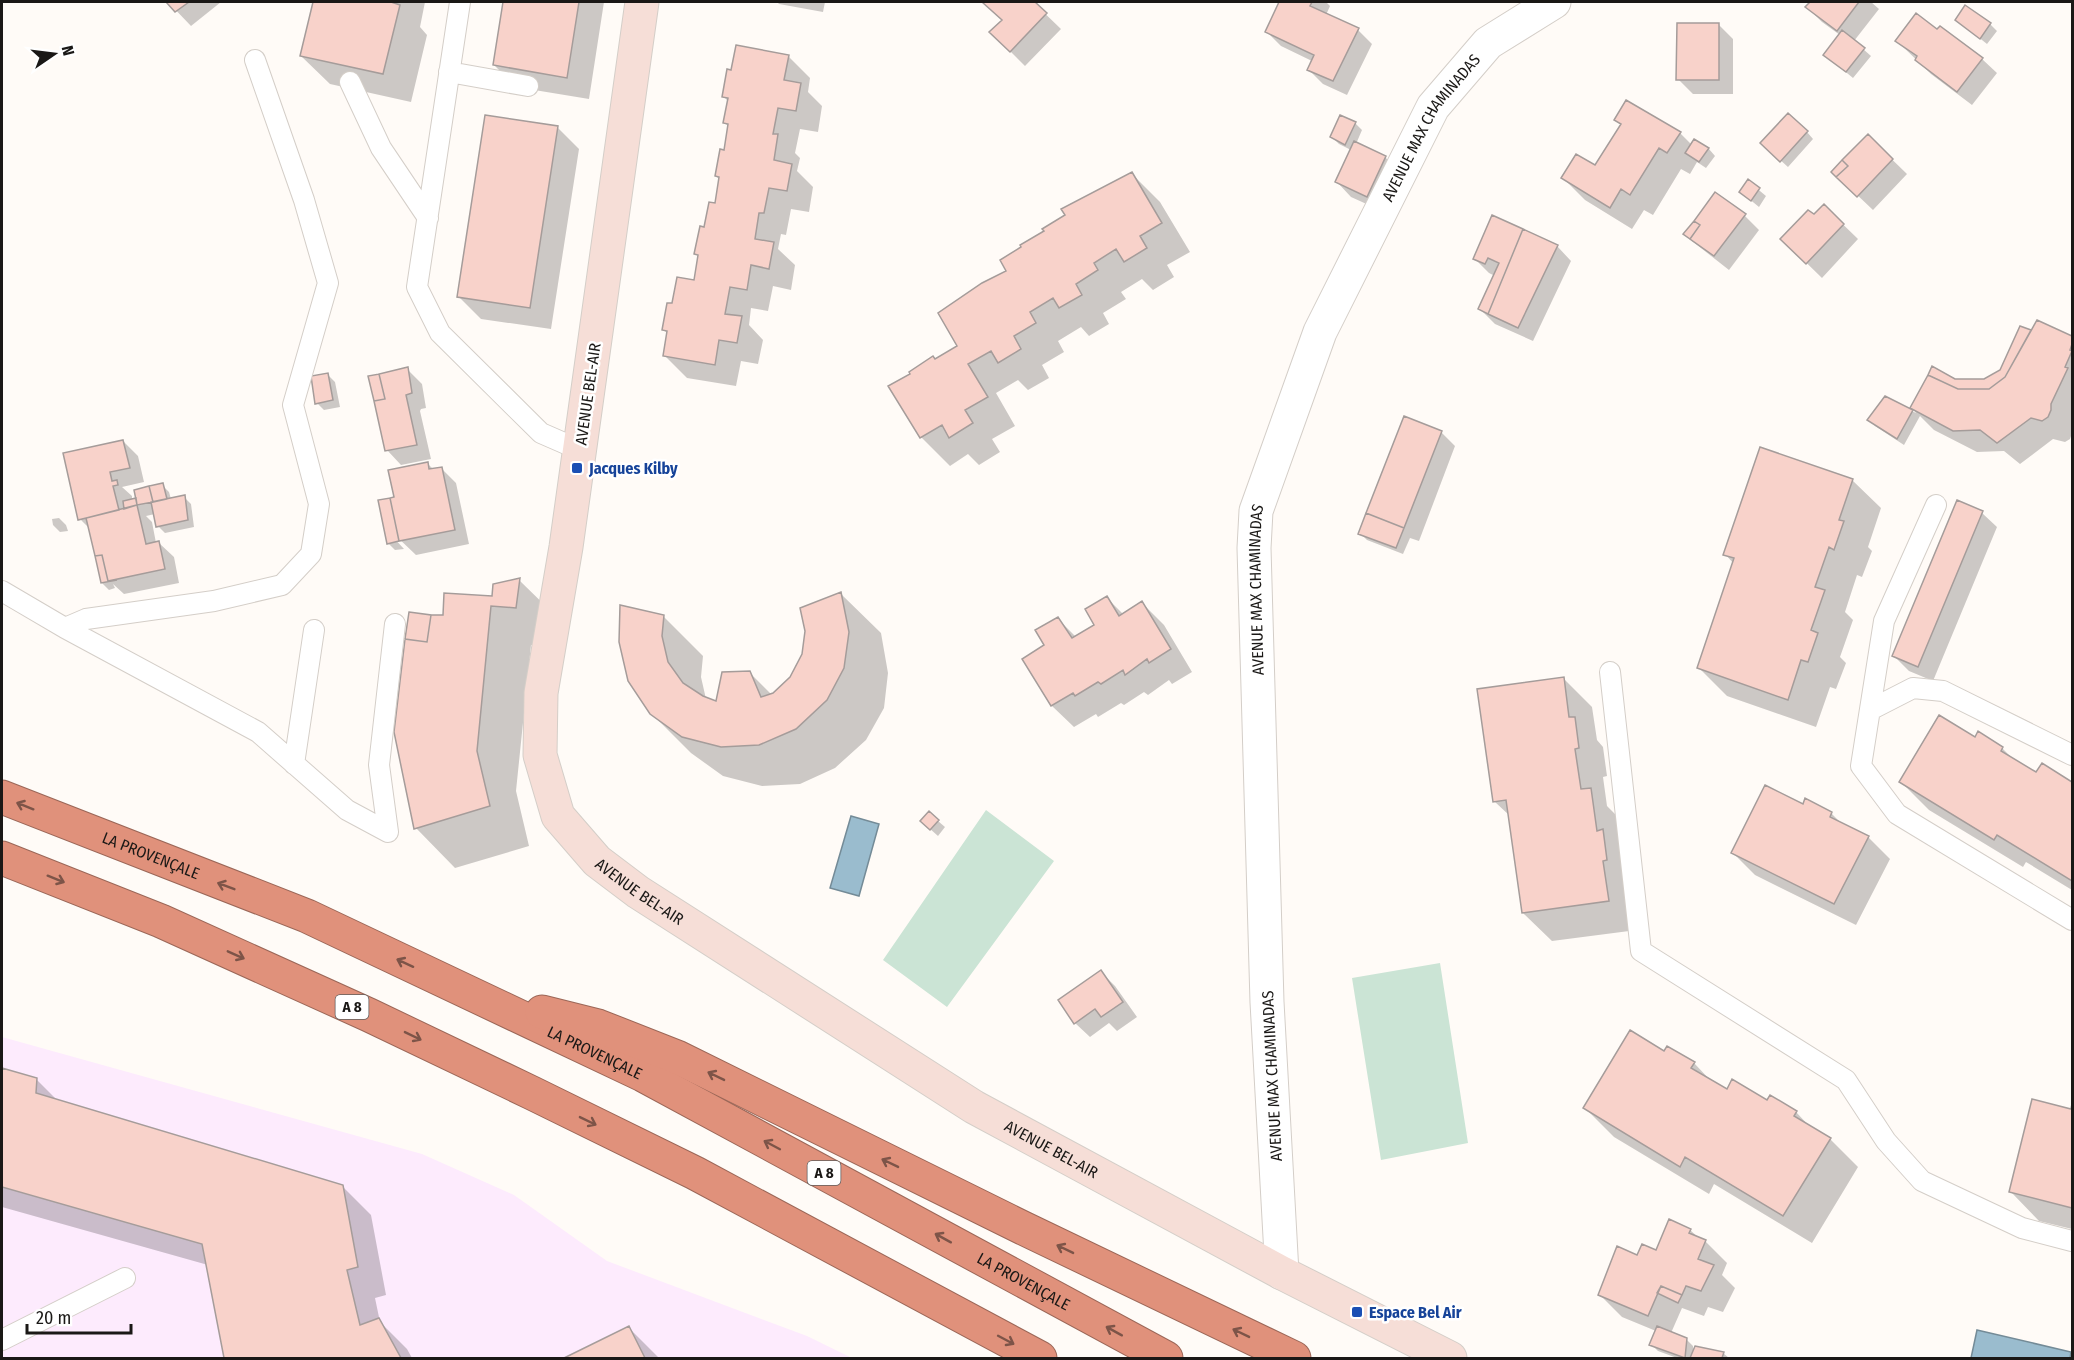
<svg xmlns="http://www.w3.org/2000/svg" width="2074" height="1360" font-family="'Fira Sans Condensed',sans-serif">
<rect width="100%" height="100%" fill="#fffbf7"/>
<path fill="#fdebfd" d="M2,1037L422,1154L514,1195L607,1261L807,1336L852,1358H2Z"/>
<path fill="#cbe4d5" d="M986,810L1054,861L947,1007L883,960Z
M1440,963L1468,1143L1381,1160L1352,978Z"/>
<path fill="#9abcce" stroke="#748b97" stroke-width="1.5" d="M851,816L879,824L859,896L830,888Z
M1977,1330L2071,1352L2070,1358H1971Z"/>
<path fill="#0003" d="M168,2H221L191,26Z
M315,2H425L420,27L427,35L411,102L330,84L301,56Z
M504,2H604L589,99L516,87L494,65Z
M777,2H825L823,12L779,4Z
M983,2H1033L1061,29L1025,66L991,32L1003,20Z
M1280,2H1326L1330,6L1326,15L1358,30L1372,44L1347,95L1323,84L1308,69L1312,61L1281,46L1266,31Z
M1811,2H1871L1879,9L1854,41L1871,56L1853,78L1825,55L1840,35L1822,22L1807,7Z
M1957,20L1990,24L1997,31L1987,44Z
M1718,24L1733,39V94H1693L1678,79Z
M1938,31L1982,59L1997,73L1972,105L1931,74L1897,41Z
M788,56L810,78L808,92L822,106L818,132L800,129L795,153L800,158L797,171L813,187L809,212L791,209L786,235L781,234L778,249L795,265L791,290L773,286L768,311L751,308L749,325L763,340L758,364L741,361L736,386L687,378L665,356L668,334L664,330L673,305L695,281L699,257L696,254L716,204L720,180L716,176L725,151L729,127L725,123L729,102L724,97Z
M1616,120L1680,133L1692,145L1694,141L1709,149L1715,156L1706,168L1697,162L1690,174L1681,169L1653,215L1644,210L1632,229L1585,200L1563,178L1596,168L1622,126Z
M1355,123L1362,130L1356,144L1385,157L1399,172L1382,211L1351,197L1337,182L1351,150L1339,144L1332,137Z
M557,127L579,149L551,329L481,319L459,297Z
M1807,132L1813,139L1788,167L1769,150Z
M1868,136L1907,174L1873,210L1833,172Z
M1132,174L1160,202L1190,252L1167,265L1174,277L1153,290L1142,279L1121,292L1126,299L1103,313L1109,324L1089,336L1081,327L1058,341L1064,352L1042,365L1049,378L1028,390L1018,380L996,393L1015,426L992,439L1000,452L979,465L968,454L950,466L921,437L935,361L959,346L1008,271Z
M1748,181L1766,196L1759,207L1748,198Z
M1824,206L1858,239L1822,278L1782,239L1814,216Z
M1745,216L1759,230L1729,270L1692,241Z
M1557,246L1571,261L1533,341L1495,324L1480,309L1495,276L1489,273L1475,259Z
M2037,322L2072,338V346H2070L2067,357L2072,347V433L2070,439L2065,442L2053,439L2020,464L2004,451L1977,452L1934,430L1920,416L1904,445L1875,426L1869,419L1885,398L1916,413L1912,408L1955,380H1985L2001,371L2021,328L2032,332Z
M407,369L422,384L426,408L421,409L420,411L431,459L401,465L387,450Z
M328,375L335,382L340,407L324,410L317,403Z
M1441,432L1455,446L1419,541L1410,538L1403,554L1367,540L1360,533Z
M123,441L138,456L144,482L122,487L132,496V500L162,485L169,492L171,499L184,497L191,504L194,527L165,533L158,526L155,514L146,516L152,522L156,543H159L174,557L179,583L124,594L113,584L115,588L109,590L102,583L90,529L80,519Z
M427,463L434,470L441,468L456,483L469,544L416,555L395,535L393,537L404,549L395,550L388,543L396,498Z
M1852,480L1881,508L1868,547L1872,551L1862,577L1857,575L1845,612L1853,620L1840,657L1846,663L1836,689L1830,687L1816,727L1727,696L1699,668L1734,564L1725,554Z
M1982,513L1997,527L1933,681L1909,671L1894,656Z
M59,518L66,525L68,531L60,532L53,525L52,519Z
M519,580L559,619L555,647L531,645L516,791L529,846L455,868L416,828L444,617L494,597Z
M841,594L881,633L888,673L884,708L866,740L835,768L800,784L762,786L723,776L691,753L651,713L664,617L703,656L701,677L706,699L717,702L750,673L772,695L792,678L803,655L807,631Z
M1107,598L1124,615L1142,603L1164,625L1192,672L1172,684L1169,680L1148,695L1144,692L1124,705L1121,703L1098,717L1096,714L1074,727L1052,706L1024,660L1046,646L1058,619L1076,637L1096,625Z
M1563,678L1592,707L1597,740L1603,747L1607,776L1603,777L1607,806L1619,818L1637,930L1552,941L1523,913L1510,816L1495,802Z
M1975,739L2002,748L2015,761L2037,774L2042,765L2072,783V890L2026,862L2023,867L1929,810L1901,782Z
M1806,801L1832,814L1843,825L1868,837L1890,859L1856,925L1755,875L1733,853L1804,806Z
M938,821L945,827L938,836L929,828Z
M1101,972L1115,986L1137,1017L1117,1031L1109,1023L1090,1037L1075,1023Z
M1664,1053L1694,1063L1712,1082L1727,1091L1768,1102L1796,1112L1811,1128L1830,1139L1858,1167L1812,1243L1714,1184L1709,1194L1614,1137L1585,1108Z
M2,1069L37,1080L59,1102L342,1186L371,1215L386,1295L375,1298L380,1322L407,1349L412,1358H226L208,1265L2,1207Z
M2034,1101L2072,1110V1109V1229L2039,1221L2011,1192Z
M1690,1230L1699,1238L1705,1241L1727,1263L1722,1275L1735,1288L1723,1312L1708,1307L1704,1316L1682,1308L1671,1333L1686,1339L1693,1346V1355L1723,1353L1729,1358H1677L1658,1351L1651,1344L1656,1331L1622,1317L1600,1295L1638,1257L1657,1251Z
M629,1328L659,1358H567Z"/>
<path fill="#f8d2ca" stroke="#a59c9a" stroke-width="1.5" d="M166,2H189L175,12Z
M313,2H391L400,5L383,74L300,56Z
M503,2H579L567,78L493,65Z
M982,2H1035L1047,13L1010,52L989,32L1002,20Z
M1279,2H1312L1310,6L1359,28L1333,81L1307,70L1314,55L1265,32Z
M1810,2H1859L1837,31L1805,7Z
M1965,5L1991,23L1980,39L1955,20Z
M1916,13L1937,29L1940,26L1983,58L1957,92L1915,60L1917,56L1895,41Z
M1677,23H1719V80H1676Z
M1842,30L1865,48L1846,72L1823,55Z
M736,45L789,55L784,80L801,83L796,111L778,108L773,134H778L774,160L792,164L787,191L769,188L764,213H759L755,239L774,242L769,269L751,265L747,290L730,287L725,314L742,316L737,343L719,340L715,365L663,356L667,331L662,330L667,303H672L677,277L694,280L698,255L694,254L700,226L704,227L709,202L715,203L719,177L715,176L720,149L724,150L728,124L723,123L728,98L722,97L727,69L731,70Z
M1626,100L1681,132L1667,153L1659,148L1630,195L1621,189L1610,208L1561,178L1576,154L1595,165L1621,124L1614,120Z
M1788,113L1808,131L1780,162L1760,143Z
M485,115L558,126L530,308L457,297Z
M1340,115L1356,122L1345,145L1330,137Z
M1868,134L1893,159L1857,197L1836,177L1848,166L1842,160Z
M1694,139L1709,148L1699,162L1685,153Z
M1354,141L1386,156L1367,197L1335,182Z
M1842,160L1848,166L1836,177L1831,172Z
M1132,172L1162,223L1140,236L1147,248L1124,262L1116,249L1094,263L1098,270L1076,284L1082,295L1059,308L1053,298L1030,312L1036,323L1014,336L1021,349L998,363L991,351L968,364L988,397L965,410L973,423L949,438L942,425L920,438L888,386L910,374L909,372L933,356L935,359L957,346L938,313L982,283L1006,271L1000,260L1021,247L1020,245L1044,231L1042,229L1065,215L1061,209Z
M1748,179L1760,188L1751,201L1739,192Z
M1715,192L1746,214L1714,256L1690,239L1700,225L1694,221Z
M1824,204L1844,224L1806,264L1780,239L1808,210L1814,214Z
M1492,215L1523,229L1488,314L1478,309L1499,263L1488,258L1485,264L1473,259Z
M1694,221L1700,225L1690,239L1683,234Z
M1523,229L1558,245L1518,328L1488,314Z
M2037,320L2072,336V344L2070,350L2072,351L2065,367L2068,368L2051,404V410L2048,417L2042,421L2031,418L1997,443L1980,430L1953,431L1910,408L1928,375L1958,389H1989L2005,377Z
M2020,326L2031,330L2005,377L1989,389H1958L1928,375L1932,366L1955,379H1984L2000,370Z
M408,367L412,393L406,395L417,445L385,451L374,401L385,399L379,374Z
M328,373L333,400L315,404L311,376Z
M379,374L385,399L374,401L368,376Z
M1885,396L1913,410L1897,439L1867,420Z
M1404,416L1442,431L1404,528L1366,513Z
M123,440L130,468L110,472L112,481L117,480L118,485L113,486L119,510L78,520L63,453Z
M1760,447L1853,479L1839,520L1844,521L1834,550L1829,547L1815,587L1825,590L1811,630L1818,633L1808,662L1801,660L1788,700L1697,668L1734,558L1723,555Z
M428,462L429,469L442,467L455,530L399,541L390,498L394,497L388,470Z
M163,483L167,499L153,502L149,486Z
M149,486L153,502L137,505L134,490Z
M185,495L188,520L156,527L151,502Z
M136,498L137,505L124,509L123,501Z
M390,498L399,541L387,544L378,500Z
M1957,500L1983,511L1918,667L1892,656Z
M137,505L146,544L159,541L165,569L108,581L102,555L95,556L86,518Z
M1366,513L1404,528L1396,548L1358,534Z
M102,555L108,581L117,580L101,583L95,556Z
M520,578L516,608L491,606L477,751L490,806L414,829L394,732L405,639L427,642L431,615H443L444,593L492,596L493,584Z
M841,592L849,632L844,668L827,700L796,729L759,745L721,747L682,737L650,714L628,681L619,642L620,605L664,615L662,636L668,662L683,683L703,696L716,701L722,672L750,671L761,697L773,693L790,677L802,654L805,631L800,608Z
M1107,596L1119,616L1142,601L1171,649L1149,663L1147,659L1125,675L1123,670L1101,684L1098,682L1075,696L1073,693L1051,706L1022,659L1044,645L1035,630L1058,617L1072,638L1094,625L1085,609Z
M409,612L431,615L427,642L405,639Z
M1564,677L1569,717H1575L1579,748L1575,749L1581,789L1591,788L1597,831L1603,829L1607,860L1603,861L1609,901L1522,913L1506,800L1493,802L1477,689Z
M1939,715L1975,737L1978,731L2003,747L2001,751L2036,772L2042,763L2072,782V881L1997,835L1994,840L1899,782Z
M1765,785L1803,804L1805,798L1832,812L1830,817L1869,836L1834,904L1731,853Z
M929,811L939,820L930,830L920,821Z
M1101,970L1123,1002L1101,1017L1095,1009L1074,1024L1058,1000Z
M1630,1030L1664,1051L1667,1046L1695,1062L1691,1068L1727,1089L1732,1079L1767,1100L1770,1095L1797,1111L1794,1116L1831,1138L1783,1216L1685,1157L1680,1167L1583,1108Z
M2,1068L37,1078L36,1093L343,1185L358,1267L347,1270L360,1325L379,1318L401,1358H224L202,1244L2,1187Z
M2032,1099L2071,1109L2072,1104V1208L2009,1192Z
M1669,1219L1691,1229L1689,1233L1706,1240L1698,1259L1714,1265L1701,1291L1686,1286L1682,1295L1661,1286L1648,1316L1598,1295L1617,1246L1637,1255L1642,1244L1656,1250Z
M1661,1286L1682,1295L1678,1303L1657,1293Z
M629,1326L645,1358H564Z
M1657,1326L1687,1338L1685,1358L1649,1345Z
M1695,1346L1724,1352L1722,1358H1690Z"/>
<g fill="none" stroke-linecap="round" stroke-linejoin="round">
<defs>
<path id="lane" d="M460,2L417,287L440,333L541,433L580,450
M449,72L528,86
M350,82L381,148L428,218
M1936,505L1884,621L1861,766L1897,814L2072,920
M2,591L65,628L258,732L347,810L388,832L379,765L395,624
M65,628L86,619L214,601L282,585L311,554L319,504L293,405L328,283L304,200L255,60
M1610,672L1641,951L1846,1080L1886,1141L1922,1181L2022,1228L2072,1241
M1870,710L1913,688L1943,691L2072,755
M294,764L314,630
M2,1340L125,1278"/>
<g id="street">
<path id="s1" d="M1282,1273L1267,1002L1254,548L1256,511L1320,332L1433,107L1488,43L1554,2"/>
</g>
<g id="secondary">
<path id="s2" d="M642,2L566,547L541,693L540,755L558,816L597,861L638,892L974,1107L1282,1273L1450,1358"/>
</g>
<g id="highway">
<path id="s3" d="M2,797L307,916L643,1075L1166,1358"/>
<path d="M2,858L161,921L369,1015L532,1093L695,1173L1040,1358"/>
<path d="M542,1012L598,1026L677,1057L1023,1228L1294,1358"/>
</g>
</defs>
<use href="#lane" stroke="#d4cec8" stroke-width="22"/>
<use href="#street" stroke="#d4cec8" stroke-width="35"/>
<use href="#secondary" stroke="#d4cec8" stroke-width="35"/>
<use href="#highway" stroke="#9b6758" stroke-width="35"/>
<use href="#lane" stroke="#fff" stroke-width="20"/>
<use href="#street" stroke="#fff" stroke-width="33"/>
<use href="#secondary" stroke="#f6ded7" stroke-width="33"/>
<use href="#highway" stroke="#e0917b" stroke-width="33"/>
</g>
<defs><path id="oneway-shaft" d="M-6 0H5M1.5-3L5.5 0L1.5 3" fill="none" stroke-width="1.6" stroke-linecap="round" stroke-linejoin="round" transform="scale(1.5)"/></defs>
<g stroke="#7d5448">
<use href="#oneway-shaft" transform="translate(25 806) rotate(-158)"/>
<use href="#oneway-shaft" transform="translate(56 879) rotate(22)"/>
<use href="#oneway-shaft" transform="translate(226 886) rotate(-159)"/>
<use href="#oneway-shaft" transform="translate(236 955) rotate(24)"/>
<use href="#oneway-shaft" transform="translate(405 963) rotate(-155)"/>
<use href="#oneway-shaft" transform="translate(413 1036) rotate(26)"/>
<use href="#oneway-shaft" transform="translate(716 1076) rotate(-154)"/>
<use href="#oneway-shaft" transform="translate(588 1121) rotate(26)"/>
<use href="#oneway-shaft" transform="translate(772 1145) rotate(-152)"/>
<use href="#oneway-shaft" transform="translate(890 1163) rotate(-154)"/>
<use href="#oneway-shaft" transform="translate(943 1238) rotate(-151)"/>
<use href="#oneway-shaft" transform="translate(1065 1249) rotate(-154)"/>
<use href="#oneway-shaft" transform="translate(1114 1331) rotate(-151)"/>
<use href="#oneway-shaft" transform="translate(1241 1333) rotate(-154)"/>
<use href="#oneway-shaft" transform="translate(1006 1340) rotate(28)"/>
</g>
<g fill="#1a4fb4" stroke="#fff" stroke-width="2">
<rect x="571" y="462" width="12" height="12" rx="3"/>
<rect x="1351" y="1306" width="12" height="12" rx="3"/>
</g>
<g text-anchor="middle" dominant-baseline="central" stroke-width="5" stroke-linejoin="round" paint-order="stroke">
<g fill="#fff" stroke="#5f5d5c" stroke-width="1.5">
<rect x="335.5" y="995" width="33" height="24" rx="4.5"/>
<rect x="807.5" y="1161" width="33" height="24" rx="4.5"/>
</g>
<g font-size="15" font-weight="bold" fill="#1a1816">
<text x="352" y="1007">A 8</text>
<text x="824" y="1173">A 8</text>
</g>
<g font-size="16" fill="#1a1816" stroke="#fff">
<text stroke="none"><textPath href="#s1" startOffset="1186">AVENUE MAX CHAMINADAS</textPath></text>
<text transform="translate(588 394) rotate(-82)">AVENUE BEL-AIR</text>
<text stroke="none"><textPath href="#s1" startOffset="684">AVENUE MAX CHAMINADAS</textPath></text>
<text stroke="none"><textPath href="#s3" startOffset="160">LA PROVENÇALE</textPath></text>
<text stroke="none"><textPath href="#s2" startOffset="936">AVENUE BEL-AIR</textPath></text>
<text stroke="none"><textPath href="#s3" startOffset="646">LA PROVENÇALE</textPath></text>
<text transform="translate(1272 1076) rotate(-93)">AVENUE MAX CHAMINADAS</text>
<text stroke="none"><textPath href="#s2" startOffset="1422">AVENUE BEL-AIR</textPath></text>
<text stroke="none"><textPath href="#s3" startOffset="1132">LA PROVENÇALE</textPath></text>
</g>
<g font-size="16" font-weight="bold" fill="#164399" stroke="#fff" text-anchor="start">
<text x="589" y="468">Jacques Kilby</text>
<text x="1369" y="1312">Espace Bel Air</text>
</g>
</g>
<rect width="2074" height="1360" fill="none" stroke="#1a1816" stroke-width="6"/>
<g transform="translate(54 54) rotate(76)" stroke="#ffffff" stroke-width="4.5" paint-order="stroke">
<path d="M0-4.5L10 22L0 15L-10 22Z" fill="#1a1816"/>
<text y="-9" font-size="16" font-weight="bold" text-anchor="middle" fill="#1a1816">N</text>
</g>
<path d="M27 1324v9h104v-9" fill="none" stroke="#1a1816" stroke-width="3"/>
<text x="36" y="1324" font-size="18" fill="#1a1816" stroke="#ffffff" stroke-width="4.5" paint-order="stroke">20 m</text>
</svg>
